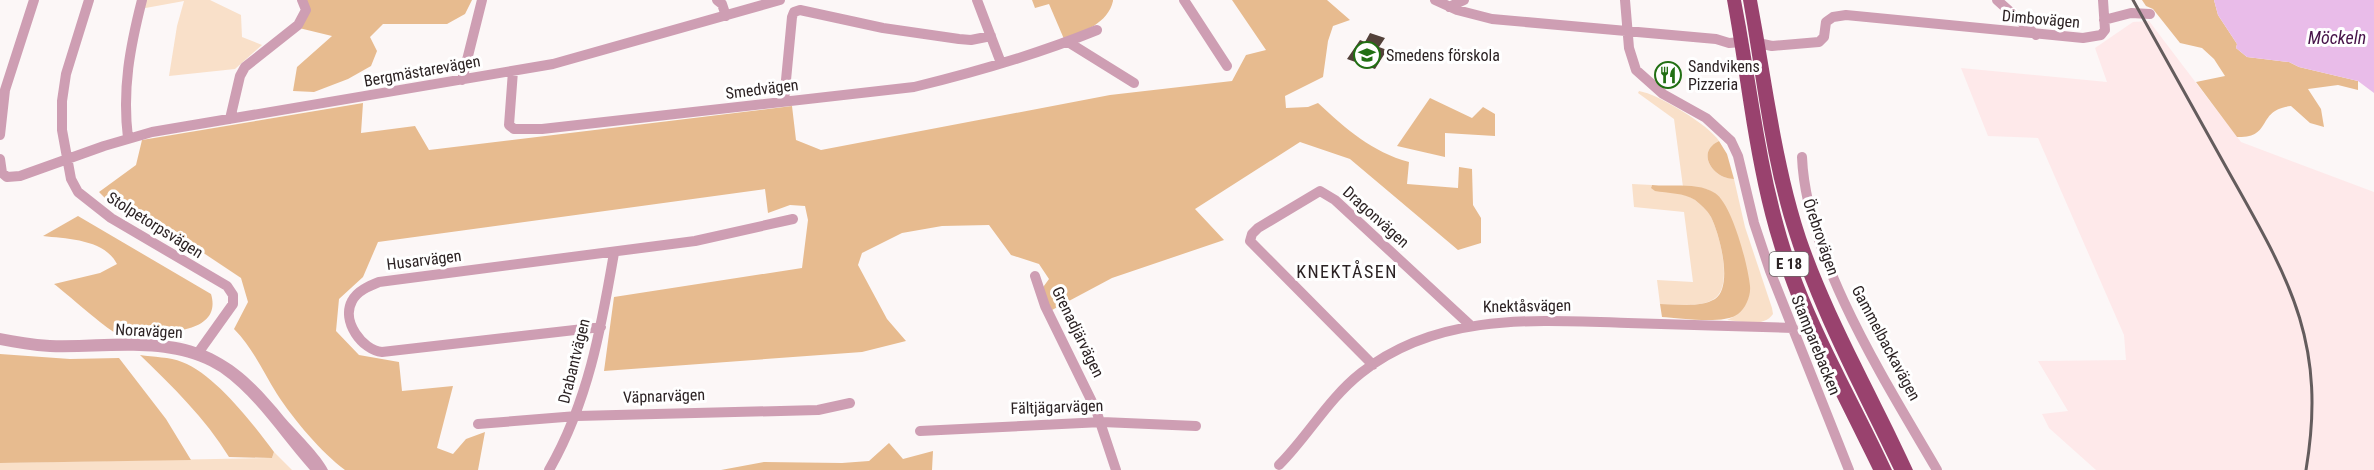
<svg xmlns="http://www.w3.org/2000/svg" width="2374" height="470" font-family="'Roboto Condensed',sans-serif">
<rect width="100%" height="100%" fill="#fcf7f7"/>
<path fill="#fee9ea" d="M2149,21L2241,142L2374,192V470H2096L2049,428L2042,414L2068,411L2038,361L2126,360L2124,335L2038,138L1988,136L1961,68L2107,82L2095,48L2133,22Z"/>
<path fill="#f9e0c9" d="M143,0H210L241,15L242,37L262,45L235,69L169,76L177,26L184,1L140,9Z
M1639,91C1658,94 1709,125 1719,141C1695,152 1713,179 1734,179L1745,227L1772,308L1773,314C1764,328 1741,321 1727,320L1733,317L1715,193L1706,189L1683,187L1674,119L1638,93Z
M1632,184L1652,185L1651,188C1664,191 1685,192 1695,200C1701,205 1707,210 1711,217C1719,233 1734,286 1714,299C1700,308 1677,304 1660,304L1657,280L1693,282L1684,212L1634,207Z
M274,452L292,470H0V463L272,458Z"/>
<path fill="#e7bb8f" d="M307,0H472L465,14L447,24H383L370,37L377,51L371,66L348,79L314,92L293,91L297,67L332,36L299,28Z
M1032,0H1113V1C1108,23 1084,32 1064,39L1049,4L1035,8Z
M1232,0H1327L1350,20L1333,26L1328,41L1323,77L1285,96L1286,108L1308,107L1318,103C1346,129 1372,152 1409,162L1407,184L1458,188L1459,167L1472,169L1473,205L1481,218V243L1458,250L1350,159L1300,142L1195,209L1224,240L1112,278L1052,310L1041,290L1049,279L1039,264L1011,255L989,225L942,226L902,233L862,253L858,265L887,319L906,341L862,352L604,371L614,297L802,268L808,220L805,206L790,205L768,213L765,189L378,242L363,277L339,299L336,331L359,355L399,362L402,391L453,386L437,448L453,454L466,439L485,432L478,470H345C321,452 294,420 277,394C263,372 253,348 234,329L248,302L241,278L205,254L114,207L99,192L136,165L142,140L363,103L361,133L415,126L429,150L792,106L796,140L821,150L1110,95L1232,81L1246,55L1266,50Z
M2142,0H2214L2218,15L2237,44L2236,48L2247,57L2289,62L2299,67L2358,81V90L2338,85L2308,89L2321,109L2324,127L2310,123L2291,106C2255,110 2274,138 2237,137L2196,82L2225,76L2214,59L2202,48L2180,43L2153,9L2146,6Z
M1430,98L1472,118L1483,107L1495,114V136L1445,133V157L1397,146Z
M1719,141L1727,154L1734,179C1713,179 1695,152 1719,141Z
M1652,185C1670,187 1698,182 1715,193C1732,204 1748,265 1750,286C1751,295 1746,308 1738,314C1724,325 1680,318 1662,317L1660,304C1677,304 1700,308 1715,299C1734,286 1719,233 1711,217C1707,210 1701,205 1695,200C1685,193 1667,193 1655,191L1651,188Z
M78,216L211,294C223,334 163,333 139,333C132,333 122,335 116,333C106,329 65,292 54,284L100,273L117,264C104,239 68,239 43,236Z
M0,354L70,359L119,358L166,419L191,460L0,463Z
M140,355C153,357 170,357 182,362C216,375 253,424 274,452L272,458L229,457C205,418 173,387 140,355Z
M889,443L903,459L933,451L932,470H721L764,462L842,463L869,461Z"/>
<path fill="#e9bce9" d="M2214,0H2374V93L2358,81L2299,67L2289,62L2247,57L2236,48L2237,44L2218,15Z"/>
<path fill="#53413a" d="M1370,33L1385,38L1379,47L1387,50L1375,69L1347,59L1360,40L1365,42Z
M1657,68L1681,72L1680,83L1657,79Z"/>
<g fill="none" stroke-linecap="round" stroke-linejoin="round">
<path stroke="#ce9eb3" stroke-width="10" d="M89,0L66,74L62,101V130L71,179L78,192L111,218L227,286L233,295V304L198,353
M717,0L722,4L726,16
M977,0L1001,63
M1184,0L1227,66
M1435,0L1457,10L1492,19L1716,39L1729,43L1742,42
M1625,0L1629,48L1636,70L1663,94L1706,118L1731,141L1738,156L1754,223L1770,271L1849,470
M1997,0L2036,35
M1449,7L1464,0
M2104,20L2131,13L2150,14
M1068,42L1134,83
M1758,43L1772,46L1819,42L1824,37L1826,22L1833,17L1846,15L2083,38L2101,35L2105,30L2103,0
M513,71L509,125L514,129H542L914,87C976,72 1038,54 1097,30
M462,80L482,0
M784,101L792,17L794,12L800,10L883,28L959,39L971,40L991,36
M230,119L240,76L245,67L298,25L306,10L302,0
M0,135L5,90L34,0
M128,138C122,89 130,47 142,0
M1802,157C1806,258 1887,384 1937,470
M0,159L2,173L7,177L20,176L104,146L152,132L553,64L780,0
M1035,276L1045,306L1096,410L1116,470
M601,327L382,352C362,350 341,321 352,301C357,291 369,286 379,282L695,241L793,219
M1373,365L1250,241L1252,234L1258,228L1320,191L1335,200L1470,325
M478,424L577,416L818,410L850,403
M920,431L1102,422L1196,426
M1279,465C1308,436 1328,399 1361,373C1438,312 1536,320 1628,323C1683,325 1738,326 1793,328
M549,470C588,402 601,329 614,253"/>
<path fill="#ce9eb3" fill-rule="evenodd" d="M0,333C16,336 33,339 50,340C104,342 167,329 217,356C244,370 265,394 284,417C296,431 321,455 328,470H310C281,438 256,397 220,372C171,340 105,354 50,352C33,351 16,348 0,345Z"/>
<path fill="#99426e" fill-rule="evenodd" d="M1727,0H1741C1757,82 1765,166 1790,246C1815,325 1858,396 1892,470H1873C1838,397 1797,324 1774,246C1749,165 1742,82 1727,0Z
M1743,0H1757C1772,79 1781,161 1806,237C1834,318 1878,393 1913,470H1894C1858,394 1816,318 1790,237C1765,161 1757,79 1743,0Z"/>
<path stroke="#645c5d" stroke-width="3" d="M2133,0C2164,56 2195,111 2226,167C2287,276 2328,339 2306,470"/>
</g>
<defs>
<symbol id="school-ring" viewBox="-11 -11 22 22"><circle r="9.5" fill="#fff" stroke="#216f13" stroke-width="1.5"/><path d="M0-5L7-2L0 1L-7-2ZM-4 1L0 2.5L4 1V4Q0 6-4 4Z" fill="#216f13"/></symbol>
<symbol id="restaurant-ring" viewBox="-11 -11 22 22"><circle r="9.5" fill="#fff" stroke="#216f13" stroke-width="1.5"/><path d="M-5-6h1v4h1v-4h1v4h1v-4h1v5L-1.5 .5V6h-2V.5L-5-1ZM5-6V6H3V1.5H1.5Q1.5-4 5-6Z" fill="#216f13"/></symbol>
</defs>
<g fill-rule="evenodd">
<use href="#school-ring" x="1352" y="40" width="30" height="30"/>
<use href="#restaurant-ring" x="1653" y="60" width="30" height="30"/>
</g>
<g text-anchor="middle" dominant-baseline="central" stroke-width="6" stroke-linejoin="round" paint-order="stroke">
<rect fill="#fff" stroke="#6b6566" stroke-width="1.5" x="1769.5" y="252" width="39" height="24" rx="4.5"/>
<g font-size="15" font-weight="bold" fill="#2c2324">
<text x="1789" y="264">E 18</text>
</g>
<g font-size="16" fill="#2c2324" stroke="#fff">
<text transform="translate(2041 19) rotate(5)">Dimbovägen</text>
<text transform="translate(422 71) rotate(-10)">Bergmästarevägen</text>
<text transform="translate(762 89) rotate(-7)">Smedvägen</text>
<text transform="translate(1376 217) rotate(42)">Dragonvägen</text>
<text transform="translate(155 225) rotate(32)">Stolpetorpsvägen</text>
<text transform="translate(1821 237) rotate(71)">Örebrovägen</text>
<text transform="translate(424 260) rotate(-7)">Husarvägen</text>
<text transform="translate(1527 306) rotate(-1)">Knektåsvägen</text>
<text transform="translate(149 331) rotate(3)">Noravägen</text>
<text transform="translate(1078 332) rotate(64)">Grenadjärvägen</text>
<text transform="translate(1886 343) rotate(62)">Gammelbackavägen</text>
<text transform="translate(1816 345) rotate(68)">Stamparebacken</text>
<text transform="translate(574 361) rotate(-76)">Drabantvägen</text>
<text transform="translate(664 396) rotate(-2)">Väpnarvägen</text>
<text transform="translate(1057 407) rotate(-2)">Fältjägarvägen</text>
</g>
<g font-size="16" fill="#2c2324" stroke="#fff" text-anchor="start">
<text x="1386" y="55">Smedens förskola</text>
<text x="1688" y="66">Sandvikens<tspan x="1688" dy="18">Pizzeria</tspan></text>
</g>
<g font-size="18" font-style="italic" fill="#461248" stroke="#fff">
<text x="2337" y="37">Möckeln</text>
</g>
<g font-size="18" letter-spacing="1.5" fill="#2c2324" stroke="#fff">
<text x="1347" y="271">KNEKTÅSEN</text>
</g>
</g>
</svg>
